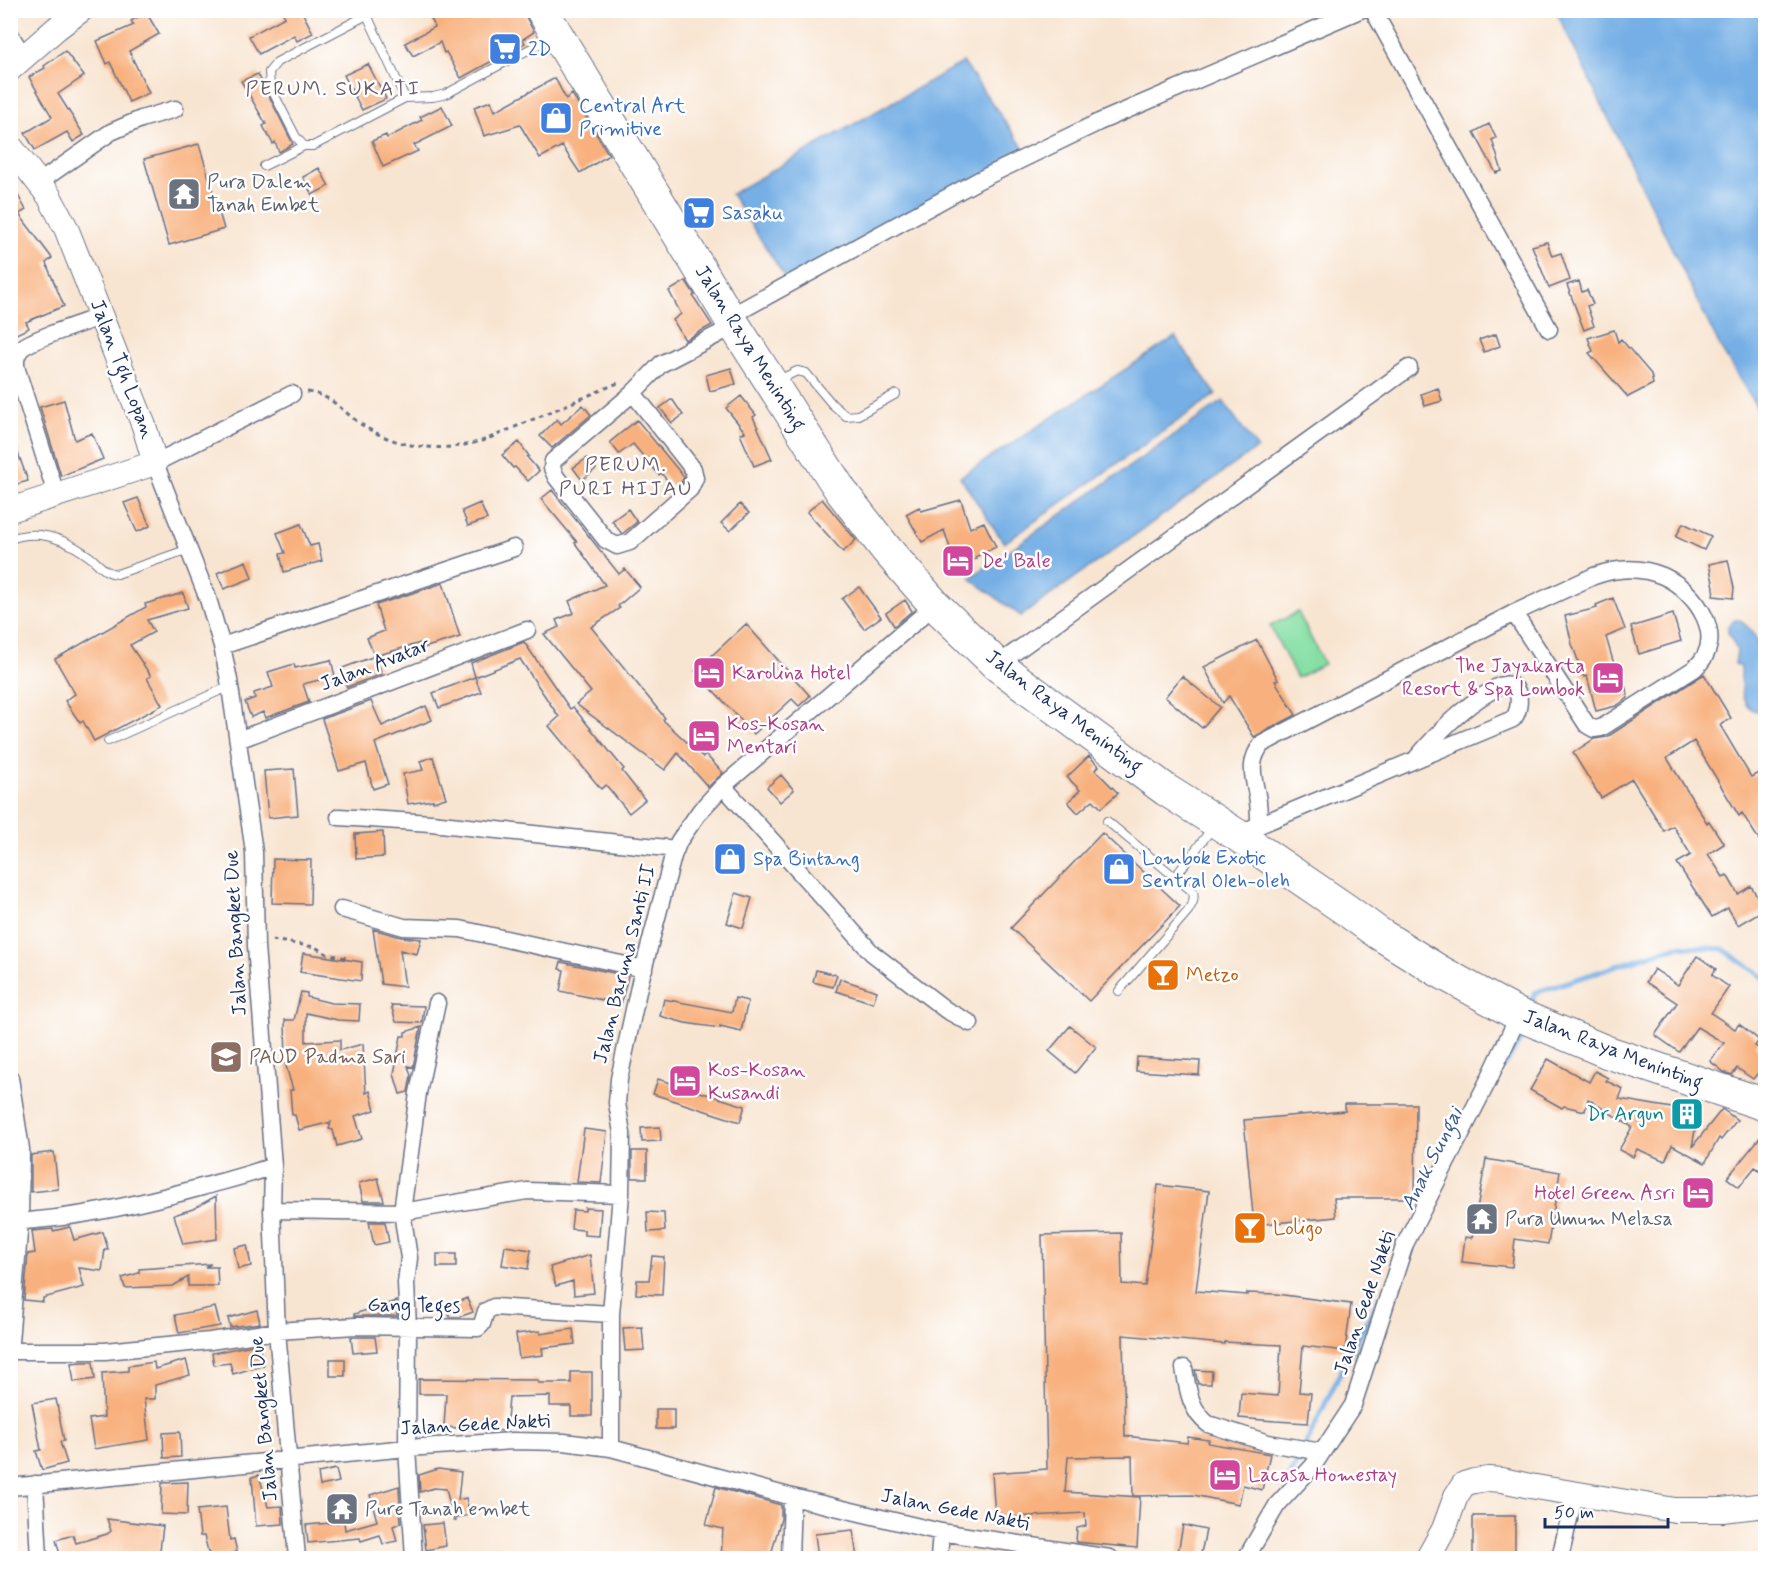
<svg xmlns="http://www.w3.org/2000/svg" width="1776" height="1569" font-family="Mynerve,sans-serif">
<rect width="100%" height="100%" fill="#fff"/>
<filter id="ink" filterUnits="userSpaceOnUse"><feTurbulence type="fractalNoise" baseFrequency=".0167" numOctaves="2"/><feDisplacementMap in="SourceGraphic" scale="12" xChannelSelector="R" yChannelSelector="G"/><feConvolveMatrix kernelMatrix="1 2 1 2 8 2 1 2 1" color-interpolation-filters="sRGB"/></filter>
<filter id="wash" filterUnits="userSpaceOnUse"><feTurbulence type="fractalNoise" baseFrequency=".008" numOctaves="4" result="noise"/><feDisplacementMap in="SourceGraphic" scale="24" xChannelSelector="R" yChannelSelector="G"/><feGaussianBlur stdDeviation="1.35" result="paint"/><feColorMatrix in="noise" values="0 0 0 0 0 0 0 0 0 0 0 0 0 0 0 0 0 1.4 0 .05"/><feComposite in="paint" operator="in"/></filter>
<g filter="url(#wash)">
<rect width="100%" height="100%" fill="#f8e5d1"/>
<path fill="#85dfa4" stroke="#508781" stroke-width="1.5" d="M1298,612L1324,664L1297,678L1270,626Z"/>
<path fill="#75afe5" stroke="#486fa2" stroke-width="1.5" d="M1556,11H1765V421L1720,347Z
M963,62L1028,154L789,283L731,194Z
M1175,337L1216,394L1004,543L960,477Z
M1223,401L1257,448L1021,616L970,578Z
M1735,620H1740L1752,631L1758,644L1759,665L1763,676L1762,688L1765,695V712C1737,712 1742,686 1741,667L1735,664L1737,650L1728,632V626Z"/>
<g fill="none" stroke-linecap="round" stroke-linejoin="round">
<path stroke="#75afe5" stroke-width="5" d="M1531,1009L1534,993L1678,946L1723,949L1766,979
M1503,1067L1527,1030
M1284,1487L1292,1473L1341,1371L1380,1297"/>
</g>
<g id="blocks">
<path fill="#f8b17e" d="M281,10H301L313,33L297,41L294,35L259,54L249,36L285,17Z
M427,10H524L527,19L534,32L523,39L525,43L461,78L446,52L444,53L440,42L413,56L405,43L435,27Z
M146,12L159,34L129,51L149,93L129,102L110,62L107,64L97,41L134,25L131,21Z
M65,51L84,76L58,94L84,135L73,142L67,132L35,150L25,133L52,117L29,77L45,68L44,66Z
M368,64L386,99L362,110L344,75Z
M258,74L293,144L279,152L275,142L273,144L263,126L266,124L241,81Z
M555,78L566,99L572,94L609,155L580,173L562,146L540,158L520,125L484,136L474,107L491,101L495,111Z
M442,106L452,126L414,145L418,151L383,167L372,141L386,135L387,138L422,120L420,117Z
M1489,124L1496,138L1492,140L1502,171L1496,173L1474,132Z
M199,144L224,229L169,245L144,159Z
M319,168L329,186L312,195L303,177Z
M10,181L26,210L19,214L52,258L46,263L64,306L26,322L29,328L10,337Z
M1547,242L1552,256L1561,253L1570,280L1549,288L1532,246Z
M686,281L695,295L693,296L712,325L685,340L673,320L681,314L669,291Z
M1579,281L1582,292L1587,290L1593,304L1587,306L1594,326L1584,330L1567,285Z
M1614,330L1618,342L1621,339L1651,374L1653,384L1628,397L1589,353L1593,351L1588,338Z
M1496,334L1500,346L1484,352L1479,340Z
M731,368L736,384L710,391L706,375Z
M1438,388L1442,401L1425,406L1421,394Z
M741,396L756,415L753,417L772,459L754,466L740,434L745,432L726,408Z
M672,399L683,415L672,423L660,408Z
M64,400L75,440L92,433L103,459L61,476L40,407Z
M583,405L591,415L552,448L540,436L557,419L561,424Z
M637,420L684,477L681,483L675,489L661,473L659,475L633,444L619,454L610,442Z
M10,439H13L28,481L10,486Z
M519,442L529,456L527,457L539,471L528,481L515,467L513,468L502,455Z
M587,458L596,469L582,480L573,468Z
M552,490L619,574L625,569L640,587L618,606L620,608L591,627L665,718L663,720L703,757L706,755L723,773L708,787L678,753L665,770L576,704L591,692L544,634L559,627L556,620L574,613L569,601L605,585L575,543L577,542L541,499Z
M138,498L150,526L137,532L124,503Z
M822,499L856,540L843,552L807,512Z
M961,500L970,528L984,522L996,547L975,557L976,559L956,566L944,530L922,542L906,514L919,507L921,511Z
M480,503L487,519L468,526L462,511Z
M740,504L749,513L730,531L721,523Z
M628,509L637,522L622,534L612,521Z
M1683,523L1711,536L1704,550L1676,537Z
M301,524L310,546L318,544L322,561L284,572L280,554L285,553L277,533Z
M1728,560L1734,588L1733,598L1713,596L1714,587L1709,564Z
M246,561L252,578L224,589L217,573Z
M443,583L460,637L423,648L421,643L375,656L382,674L347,687L340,669L375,656L367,638L384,631L376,605Z
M859,587L881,617L864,629L842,599Z
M183,593L188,608L147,620L154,632L130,645L151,676L147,678L162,705L94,741L83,721L80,723L65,701L75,694L55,659L146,607L145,604Z
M1613,598L1625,629L1606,637L1618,678L1623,676L1628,698L1616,706L1596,711L1587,676L1584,677L1572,644L1565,616L1597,608L1596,605Z
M905,600L912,611L894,626L886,613Z
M1673,614L1681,641L1639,654L1631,627Z
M746,624L810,696L799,706L792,699L754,734L695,671Z
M1257,640L1278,680L1275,681L1296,715L1254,737L1229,696L1223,703L1204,667Z
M524,642L570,709L573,707L624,769L622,771L645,800L629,813L606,785L601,789L549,726L559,717L520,659L475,677L481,692L439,708L433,693L475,677L471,663Z
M331,660L335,676L303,684L309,702L265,718L263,712L251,717L245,702L255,698L254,693L273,687L268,672L294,664L295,668Z
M1704,674L1731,718L1720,725L1751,777L1766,769V851L1742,813L1739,816L1694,741L1667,758L1707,823L1709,821L1724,844L1708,854L1723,877L1727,875L1738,894L1751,886L1765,909L1738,925L1728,908L1712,917L1677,863L1691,855L1673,826L1664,831L1632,779L1601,798L1573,753L1594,739L1607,737Z
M1182,676L1220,707L1202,728L1165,697Z
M371,701L382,726L426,706L432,720L375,743L388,784L373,789L366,763L339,771L322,719Z
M1089,756L1099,766L1095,770L1118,793L1101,808L1093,800L1078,813L1068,802L1080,790L1067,777Z
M433,757L446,798L433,802V800L408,804L403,774L423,770L420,761Z
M294,769L298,815L268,818L264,771Z
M781,775L794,790L780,802L767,787Z
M383,832L384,857L356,859L355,834Z
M1102,833L1180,906L1089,1001L1011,928Z
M273,859L311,860L310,904L272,903Z
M736,893L752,898L743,928L727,923Z
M373,929L401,937L421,939L417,954L400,950L405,987L381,984Z
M303,953L362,962L361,981L300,972Z
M1697,956L1716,969L1712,975L1729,987L1711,1013L1735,1029L1739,1024L1759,1040L1755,1046L1766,1053V1063L1753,1079L1737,1068L1732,1075L1724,1072L1710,1061L1724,1043L1697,1027L1679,1052L1655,1035L1677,1003L1646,982L1654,969L1678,985Z
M561,962L628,976L621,1004L560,991L564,970L559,969Z
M816,970L837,975L833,987L813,982Z
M840,979L877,991L873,1003L836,991Z
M301,992L307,993V997L331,1003L360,1004L359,1021L338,1020L306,1013V1042L340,1040V1050L363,1044L366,1093L370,1091L375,1110L355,1116L362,1139L337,1146L333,1130L329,1129L331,1122L299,1130L295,1115H292L290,1090H293L286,1066L285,1020H294Z
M735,998L748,1001L741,1031L720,1026V1028L685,1023L660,1016L664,999L732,1012Z
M391,1005L424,1006L422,1023L396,1022Z
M1070,1026L1096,1047L1075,1073L1049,1051Z
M421,1027L413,1067L408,1066L411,1076L408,1092L400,1094L394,1074L401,1036H405V1032Z
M1137,1057L1200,1061L1199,1075L1136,1071Z
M1548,1059L1589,1082L1595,1071L1608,1078L1606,1081L1623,1089L1619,1099L1678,1109V1105L1699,1108L1692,1147L1722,1109L1737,1120L1721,1140L1719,1138L1705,1163L1672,1145L1665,1161L1637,1149L1633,1157L1619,1150L1632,1127L1588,1099L1585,1111L1564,1106L1562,1108L1530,1090Z
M658,1079L745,1106L740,1122L653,1094Z
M1345,1104H1416L1415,1198H1334L1336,1217L1254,1225L1244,1120L1345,1111Z
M660,1127L661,1141L642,1142L641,1128Z
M584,1129L607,1132L601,1183L577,1182Z
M1766,1130V1174L1755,1167L1739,1187L1727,1178Z
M632,1151H647V1178H632Z
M54,1152L58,1189L31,1192V1155Z
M1486,1159L1560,1172L1548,1244L1515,1239L1512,1267L1462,1262L1465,1237L1472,1238Z
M378,1178L384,1201H363L359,1183Z
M1158,1185L1209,1191L1196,1291L1247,1295V1293L1276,1294L1351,1304L1345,1351L1303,1346L1299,1392L1311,1393L1308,1423L1275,1421L1239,1418L1241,1393L1278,1396L1281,1345L1224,1342V1344L1123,1335L1125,1436L1187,1443L1188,1437L1209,1440L1208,1443L1270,1454L1262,1490L1243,1485L1239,1504L1193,1495L1133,1496L1132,1456L1068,1457L1065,1492L1140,1497L1137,1548L1076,1542L1077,1528L1086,1526L1085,1513L995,1518L992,1473L1047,1469L1042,1235L1121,1233L1122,1284L1145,1286Z
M216,1196L217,1239L183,1244L174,1215L193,1209Z
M585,1208L601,1209L599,1236L584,1235V1230L571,1229L573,1210L585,1211Z
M647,1212L664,1213L665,1231L648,1232Z
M369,1222H385L389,1242L374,1245Z
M70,1227L74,1240L103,1232L108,1249H105L102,1271L79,1268L84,1287L43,1298V1302L24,1300L28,1254L35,1253L32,1231L53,1229V1231Z
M247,1245L251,1266L238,1269L234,1248Z
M505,1246L531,1250L528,1269L502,1265Z
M437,1254H456V1267H437Z
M590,1255L594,1293L574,1295L573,1281L556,1286L550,1267Z
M652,1256L664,1257L662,1295L636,1294L637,1280H649Z
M211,1264L205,1267H217L218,1286H188V1277L173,1286L125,1288L122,1278L139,1273V1269Z
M467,1298L473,1312L459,1317H450L446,1307Z
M396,1301L397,1316H354V1314Z
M215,1307L220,1326L179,1333L175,1315Z
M257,1310L260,1323L230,1327L228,1318Z
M642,1327L644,1350L625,1351L623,1328Z
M573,1329L575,1344L542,1348L543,1355L519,1358L516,1334L540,1331V1334Z
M351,1337H375L377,1351L353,1353Z
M258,1344L264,1365L233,1374L230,1363L214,1365L212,1353Z
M330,1359H345V1376H330Z
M186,1360L190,1375L155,1385V1399H144L149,1440L94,1449L89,1419L104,1417L102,1373L128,1371V1366L154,1362L155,1369Z
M82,1362H93L95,1379L74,1382L71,1363Z
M1195,1370L1212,1371L1211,1384H1198Z
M571,1372H592V1416H571V1406H550V1396L509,1397L506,1431L444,1427L446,1394H419V1379L538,1380V1383H571Z
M56,1399L64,1441L60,1442L67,1463L42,1470L36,1451L41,1450L32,1403Z
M656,1409H674V1429H656Z
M180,1432L181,1457L164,1458L163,1433Z
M336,1469L339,1482L320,1486L318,1473Z
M438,1469L461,1472L458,1500L466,1498L470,1515L456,1518V1521H454L446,1489L434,1488L420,1492L419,1475Z
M259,1475L268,1507L282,1506L283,1524L256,1526L252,1477Z
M188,1482L187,1515L161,1514L162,1483Z
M399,1486L401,1523L393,1526L397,1541L383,1544L380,1535L361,1541L360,1538L308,1543L306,1525L344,1522L345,1530L377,1521L370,1495Z
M716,1487L781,1505V1519L770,1558H721L723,1529L706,1525Z
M226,1507L230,1540L234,1539L237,1552L210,1558L204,1536H200L197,1510Z
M1473,1516H1515V1558H1473Z
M107,1519L163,1526L159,1558H61L56,1540L73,1535L76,1543L107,1534L111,1531Z
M443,1523L446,1546L426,1550L423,1525Z
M1183,1525L1206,1530L1200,1558H1177Z
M853,1530L857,1558H818L815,1534Z"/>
</g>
</g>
<g filter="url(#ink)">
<use href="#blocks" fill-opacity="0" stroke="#686f86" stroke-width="1.5"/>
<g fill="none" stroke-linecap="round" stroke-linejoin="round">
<defs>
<path id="lane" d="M405,98L367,15L277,62L269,72L270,86L296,137L304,146H313L405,98L433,97L446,94L552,37
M264,166L304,146
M777,381L797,371L806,373L832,404L846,416L858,415L896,394
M10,539C39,528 66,539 90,557C99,564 104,573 117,574L189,549
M108,741L230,686
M1107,821L1193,892C1195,900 1192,904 1188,911L1119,991
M1175,877L1213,827"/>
<path id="street" d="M1373,10L1549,329
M10,35L24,56
M38,183L111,132L141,119L175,109
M729,317L979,180L1099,122L1360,10
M633,393L693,469L695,478L690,489L630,542L617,546L606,540L556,477L552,468L553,461L633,393L661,364L736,325
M292,394L155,463L208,599L222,646L229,680L254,852L256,946L273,1166L272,1210L277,1331L297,1558
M56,494L17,370C15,363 16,354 22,348C32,339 86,322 102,316
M222,646L514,548
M997,665L1409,368
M238,740L527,630
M723,786L872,953L946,1010L970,1023
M339,817L431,823L676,849
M1259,824C1259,814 1259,805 1257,795C1253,776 1248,761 1262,744L1514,613L1594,576C1616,568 1640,566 1663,576C1696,591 1730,639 1694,669L1601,728L1594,729L1587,725L1514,613
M1252,828L1513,719C1522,709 1522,681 1503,685C1499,685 1494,689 1491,691C1461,708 1437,734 1415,760
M342,909L404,927L460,929L644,969
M10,1078L21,1149L20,1221L10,1342
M272,1210L402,1212L527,1191L621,1194
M10,1222C75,1219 140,1204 202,1187C227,1180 249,1175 273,1166
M10,1351H105L210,1341L277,1331L355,1326L478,1328L482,1324L486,1311L494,1307L611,1314
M1184,1368C1188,1390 1190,1410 1208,1424L1268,1443L1322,1452
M611,1448V1314L621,1194L622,1133L617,1103L619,1079L640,982L673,856L679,841L700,811L723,786L935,605
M35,1484L39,1558
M10,1487L407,1448L513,1441L564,1442L611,1448L792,1497L941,1532L1110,1558
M414,1558L407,1448L408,1328L406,1283L409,1258L402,1212L418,1093L437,1003
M790,1558L792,1497
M939,1558L941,1532
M1246,1558L1277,1505L1313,1466L1353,1405L1405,1244L1487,1083L1519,1015
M1560,1558L1575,1493"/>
<path id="secondary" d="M10,69L57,28L81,10
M10,146L49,196L66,228L144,426L155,463L10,510
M1428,1558L1444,1529L1456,1496L1464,1484L1474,1481L1488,1479L1502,1480L1530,1486L1675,1510H1722L1766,1505"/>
<path id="highway" d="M542,10L729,317L841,491L886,549L935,605L997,665L1166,790L1237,835L1345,909L1378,933L1439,971L1519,1015L1607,1052L1766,1105"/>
</defs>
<use href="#lane" stroke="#686f86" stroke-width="10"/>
<use href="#street" stroke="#686f86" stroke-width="19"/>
<use href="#secondary" stroke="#686f86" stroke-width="26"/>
<use href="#highway" stroke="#686f86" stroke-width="34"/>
<path stroke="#686f86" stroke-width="3" stroke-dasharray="4.5 4.5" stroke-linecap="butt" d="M307,392C328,394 339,407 354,419C393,449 440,454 485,440L620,382
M272,940L315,947L327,954L347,958"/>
<use href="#lane" stroke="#fff" stroke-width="8"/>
<use href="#street" stroke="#fff" stroke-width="16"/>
<use href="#secondary" stroke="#fff" stroke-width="24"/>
<use href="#highway" stroke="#fff" stroke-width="32"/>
</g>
</g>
<defs>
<symbol id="supermarket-square" viewBox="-11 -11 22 22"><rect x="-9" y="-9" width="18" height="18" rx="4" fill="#3f7fe0" stroke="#fff"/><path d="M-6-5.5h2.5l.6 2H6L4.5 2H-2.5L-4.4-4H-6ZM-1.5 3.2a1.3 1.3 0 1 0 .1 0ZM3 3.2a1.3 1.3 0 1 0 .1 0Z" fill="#fff"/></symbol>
<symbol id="shop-square" viewBox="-11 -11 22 22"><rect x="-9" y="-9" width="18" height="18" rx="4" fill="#3f7fe0" stroke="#fff"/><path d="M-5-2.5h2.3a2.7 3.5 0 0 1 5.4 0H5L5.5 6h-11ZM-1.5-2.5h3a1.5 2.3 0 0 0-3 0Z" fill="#fff"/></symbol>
<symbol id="temple-square" viewBox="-11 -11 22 22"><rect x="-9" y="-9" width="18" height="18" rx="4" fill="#6b7280" stroke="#fff"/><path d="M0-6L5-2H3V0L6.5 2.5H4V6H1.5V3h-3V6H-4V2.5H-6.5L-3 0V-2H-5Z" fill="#fff"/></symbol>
<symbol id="hotel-square" viewBox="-11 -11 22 22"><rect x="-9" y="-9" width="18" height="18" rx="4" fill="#d1479c" stroke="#fff"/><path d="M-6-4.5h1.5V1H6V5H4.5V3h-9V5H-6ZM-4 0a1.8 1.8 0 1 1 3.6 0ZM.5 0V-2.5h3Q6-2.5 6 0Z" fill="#fff"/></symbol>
<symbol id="bar-square" viewBox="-11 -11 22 22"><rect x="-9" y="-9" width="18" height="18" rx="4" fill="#e8710a" stroke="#fff"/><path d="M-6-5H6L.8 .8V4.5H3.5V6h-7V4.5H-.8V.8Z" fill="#fff"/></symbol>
<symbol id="school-square" viewBox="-11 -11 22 22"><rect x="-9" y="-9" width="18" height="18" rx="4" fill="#8d6e63" stroke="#fff"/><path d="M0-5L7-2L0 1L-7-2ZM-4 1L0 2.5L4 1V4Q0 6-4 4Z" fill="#fff"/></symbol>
<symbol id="building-square" viewBox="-11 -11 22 22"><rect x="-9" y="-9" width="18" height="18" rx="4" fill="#0f9aa8" stroke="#fff"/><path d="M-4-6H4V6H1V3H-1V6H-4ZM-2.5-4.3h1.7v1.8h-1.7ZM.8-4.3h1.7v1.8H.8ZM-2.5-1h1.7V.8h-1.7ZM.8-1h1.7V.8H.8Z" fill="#fff"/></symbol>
</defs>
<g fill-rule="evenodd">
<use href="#supermarket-square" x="486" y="30" width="38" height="38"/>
<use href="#shop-square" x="537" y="99" width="38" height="38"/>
<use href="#temple-square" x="165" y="175" width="38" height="38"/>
<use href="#supermarket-square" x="680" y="194" width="38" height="38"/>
<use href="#hotel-square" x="939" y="542" width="38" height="38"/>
<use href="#hotel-square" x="690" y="654" width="38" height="38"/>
<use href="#hotel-square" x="1589" y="659" width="38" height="38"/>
<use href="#hotel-square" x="685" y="717" width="38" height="38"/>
<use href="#shop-square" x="711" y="840" width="38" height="38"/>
<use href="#shop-square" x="1100" y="850" width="38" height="38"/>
<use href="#bar-square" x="1144" y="956" width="38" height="38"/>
<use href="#school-square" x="207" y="1038" width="38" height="38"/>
<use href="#hotel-square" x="666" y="1062" width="38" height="38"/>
<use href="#building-square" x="1668" y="1095" width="38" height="38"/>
<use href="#hotel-square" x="1679" y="1174" width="38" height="38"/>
<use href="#temple-square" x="1463" y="1200" width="38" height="38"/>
<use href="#bar-square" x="1231" y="1209" width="38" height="38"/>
<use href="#hotel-square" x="1206" y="1456" width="38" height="38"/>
<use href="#temple-square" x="323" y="1490" width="38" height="38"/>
</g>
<g text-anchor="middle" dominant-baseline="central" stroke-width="5" stroke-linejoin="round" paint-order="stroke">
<g font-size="20" fill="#366cbe" stroke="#fff" text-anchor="start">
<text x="528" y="49">2D</text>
<text x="579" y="106">Central Art<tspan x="579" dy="23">Primitive</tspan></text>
<text x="722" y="213">Sasaku</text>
<text x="1142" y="858">Lombok Exotic<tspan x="1142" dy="23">Sentral Oleh-oleh</tspan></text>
<text x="753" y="859">Spa Bintang</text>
</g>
<g font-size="20" fill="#5b616d" stroke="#fff" text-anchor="start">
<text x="207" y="182">Pura Dalem<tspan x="207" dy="23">Tanah Embet</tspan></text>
<text x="1505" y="1219">Pura Umum Melasa</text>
<text x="365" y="1509">Pure Tanah embet</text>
</g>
<g font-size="20" fill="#1b2f5e" stroke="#fff">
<text transform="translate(750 348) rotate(58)">Jalan Raya Meninting</text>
<text transform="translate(122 369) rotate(69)">Jalan Tgh Lopan</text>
<text transform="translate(375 665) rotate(-21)">Jalan Avatar</text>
<text transform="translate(1064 712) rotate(37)">Jalan Raya Meninting</text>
<text transform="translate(236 933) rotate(-93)">Jalan Bangket Due</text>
<text transform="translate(625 964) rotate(-76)">Jalan Baruna Santi II</text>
<text transform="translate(1613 1050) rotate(21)">Jalan Raya Meninting</text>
<text transform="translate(1365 1303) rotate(-71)">Jalan Gede Nakti</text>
<text transform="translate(414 1306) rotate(1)">Gang Teges</text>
<text transform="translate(264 1419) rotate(-95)">Jalan Bangket Due</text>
<text transform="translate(475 1425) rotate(-3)">Jalan Gede Nakti</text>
<text transform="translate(955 1510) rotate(11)">Jalan Gede Nakti</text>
</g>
<g font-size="20" fill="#b23c85" stroke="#fff" text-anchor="start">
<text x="981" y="561">De' Bale</text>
<text x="1585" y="666" text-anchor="end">The Jayakarta<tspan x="1585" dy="23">Resort &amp; Spa Lombok</tspan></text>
<text x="732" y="673">Karolina Hotel</text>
<text x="727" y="724">Kos-Kosan<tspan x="727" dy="23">Mentari</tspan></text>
<text x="708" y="1070">Kos-Kosan<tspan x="708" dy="23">Kusandi</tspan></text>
<text x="1675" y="1193" text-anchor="end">Hotel Green Asri</text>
<text x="1248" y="1475">Lacasa Homestay</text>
</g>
<g font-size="20" fill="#c56008" stroke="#fff" text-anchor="start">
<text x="1186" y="975">Metzo</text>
<text x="1273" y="1228">Loligo</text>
</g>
<g font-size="20" fill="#785e54" stroke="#fff" text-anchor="start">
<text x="249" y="1057">PAUD Padma Sari</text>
</g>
<g font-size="20" fill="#0d838f" stroke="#fff" text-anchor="end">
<text x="1664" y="1114">Dr Argun</text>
</g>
<g font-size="21" letter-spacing="1.5" fill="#685c69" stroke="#fff">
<text x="333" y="89">PERUM. SUKATI</text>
<text x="626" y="465">PERUM.<tspan x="626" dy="24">PURI HIJAU</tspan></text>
</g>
<g font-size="21" font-style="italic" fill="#3a5c8d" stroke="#fff">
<text transform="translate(1432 1159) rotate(-63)">Anak Sungai</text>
</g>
</g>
<rect width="1776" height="1569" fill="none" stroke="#fff" stroke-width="36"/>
<path d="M1545 1518v9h123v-9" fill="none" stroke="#1b2f5e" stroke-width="3"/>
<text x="1554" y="1518" font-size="18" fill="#1b2f5e" stroke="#ffffff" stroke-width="4.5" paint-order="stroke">50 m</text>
</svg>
